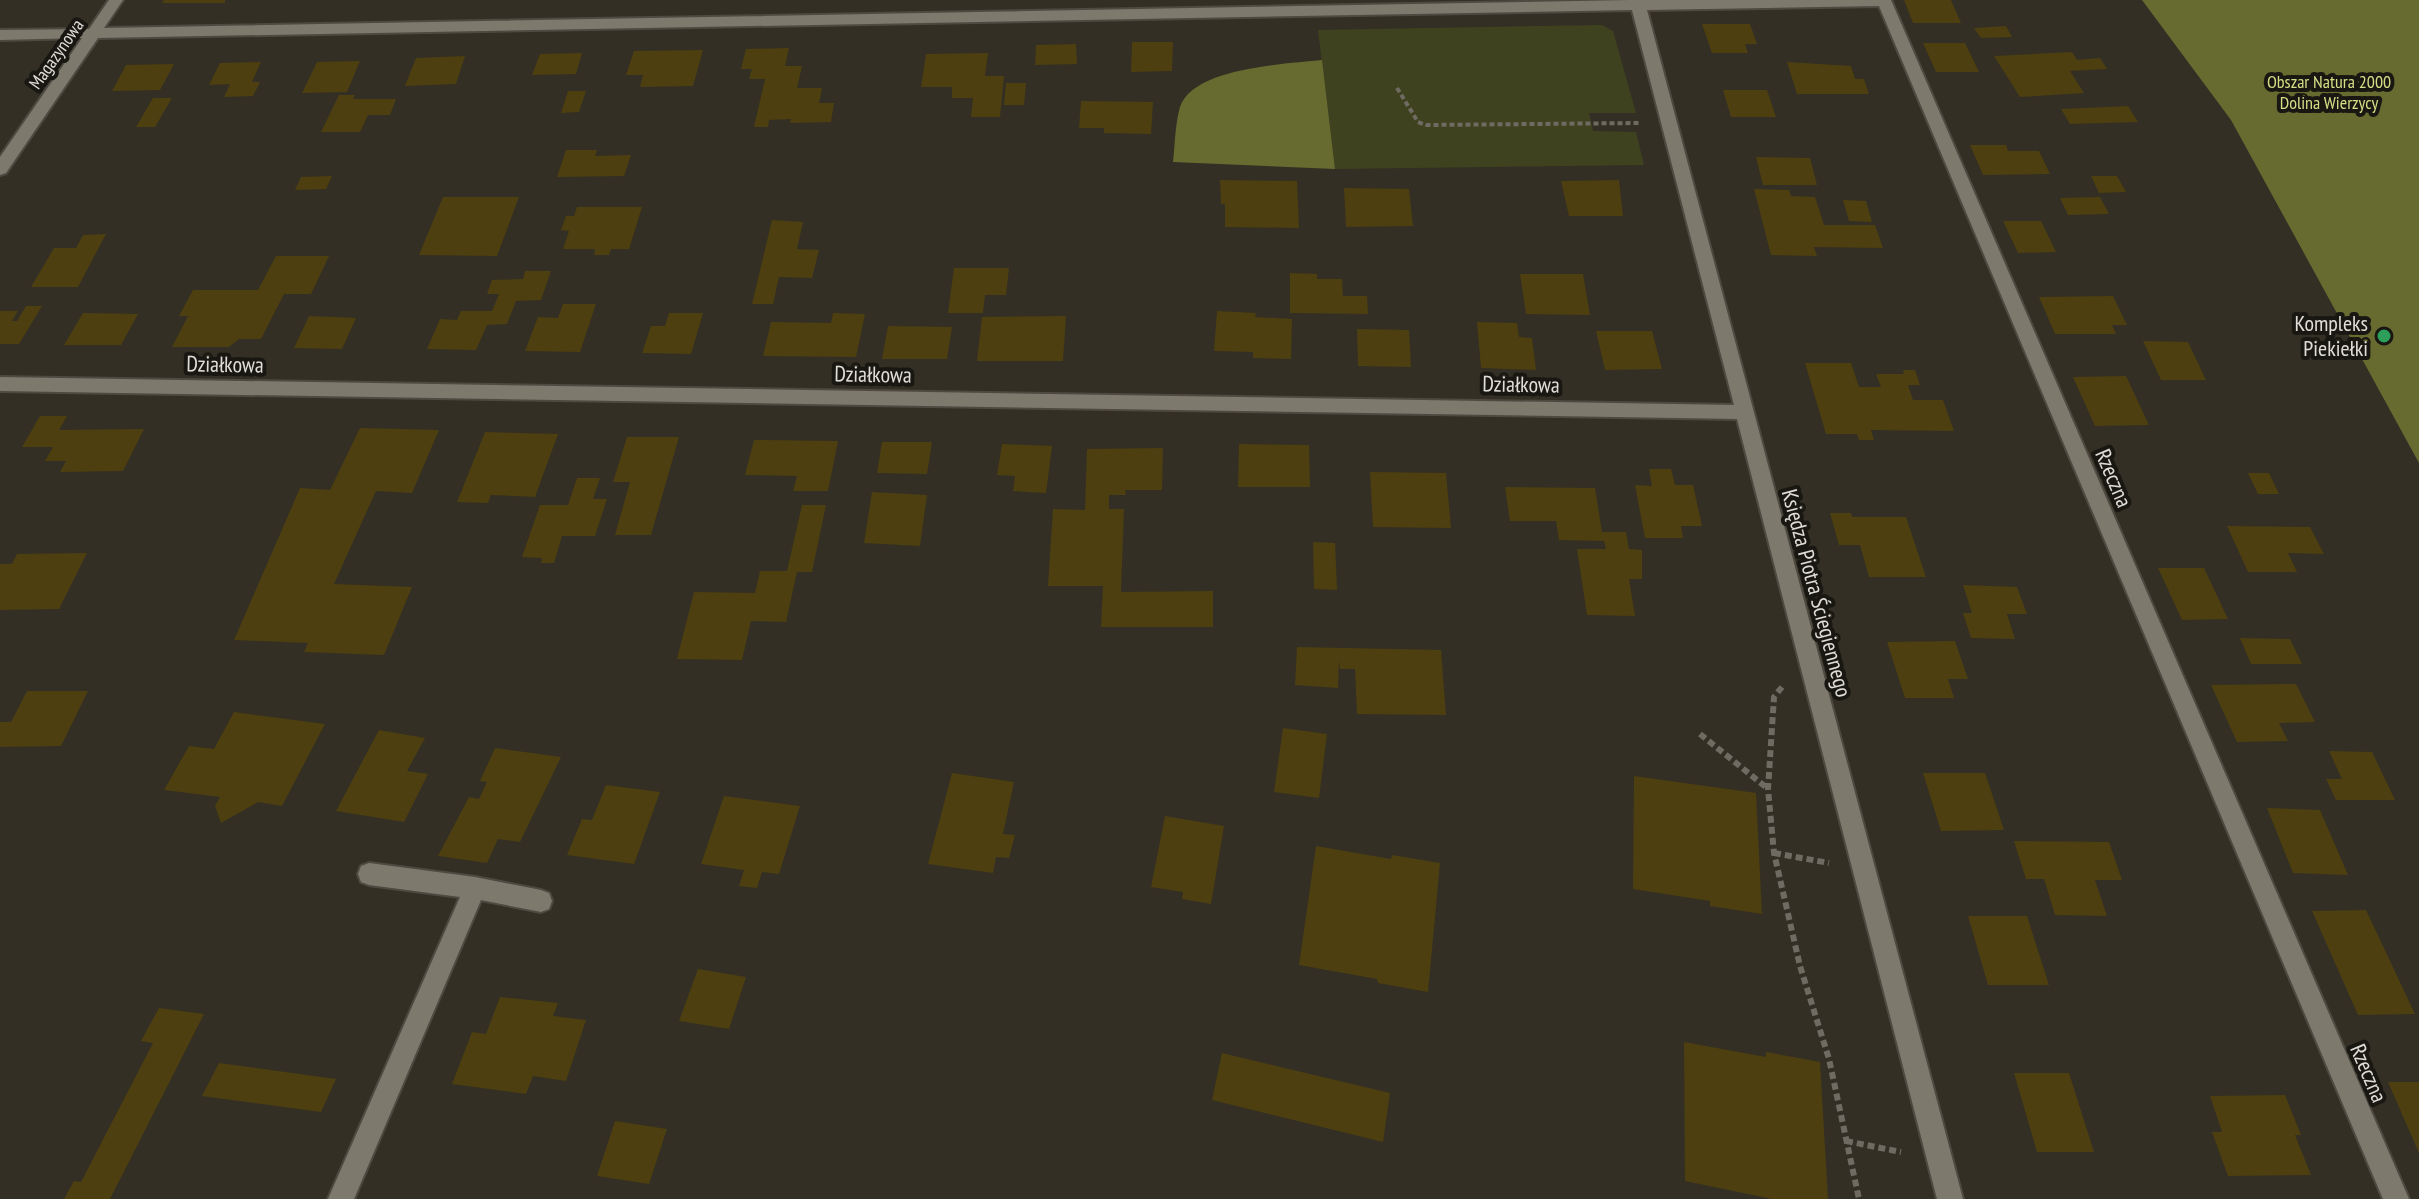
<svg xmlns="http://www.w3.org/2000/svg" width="2419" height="1199" font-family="'PT Sans Narrow',sans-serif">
<rect width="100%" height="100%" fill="#332f24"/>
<path fill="#3f421f" d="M1602,25L1613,31L1636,113H1589L1593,131L1636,132L1644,165L1335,169L1318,30Z"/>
<path fill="#676b30" d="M2142,0H2419V463L2231,120Z
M1322,60L1335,169L1173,162C1175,145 1175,124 1180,107C1193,67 1287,64 1322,60Z"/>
<path fill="#4d3f10" d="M164,0H225V3H162Z
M1904,0H1951L1961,23H1913Z
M1702,24H1750L1757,44H1745L1748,53H1712Z
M2006,26L2012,37L1981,38L1974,28Z
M1132,42H1173L1172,71L1131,72Z
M1923,43H1965L1979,72H1936Z
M1076,44L1077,64L1035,65L1036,45Z
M789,48L785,66H802L797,88H822L819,103H834L831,122L790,123L791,119L769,120L768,127H754L765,79H749L752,69H741L746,49Z
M703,50L693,86L640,87L643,75H626L634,51Z
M2072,52L2077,60L2100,58L2107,69L2070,71L2084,93L2020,97L1994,56Z
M582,53L576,74L532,75L540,54Z
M988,53L985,76H1004L1000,117H971L973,98H952V87H921L926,54Z
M465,56L456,84L405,86L416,58Z
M360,61L347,92L302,93L317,62Z
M261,62L252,82H260L253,96L224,97L230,84L209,85L220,63Z
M1787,62L1851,66L1855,79H1864L1869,94H1797Z
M174,64L160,90L112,91L126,65Z
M1006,83H1026L1024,105H1004Z
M1723,90H1767L1776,117H1731Z
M568,91H586L579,112L561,113Z
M339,95H355L353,99H396L390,115H368L360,132H321Z
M153,98H172L155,127H136Z
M1081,101L1153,102L1151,134L1104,133V128H1079Z
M2128,106L2138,122L2070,124L2061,109Z
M1970,145H2006L2008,151H2039L2050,174L1983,175Z
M566,150H597L595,156L631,155L624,176L557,177Z
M1756,157L1810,158L1817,185H1763Z
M332,176L326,189L295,190L301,177Z
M2091,176H2117L2126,192L2099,193Z
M1220,180L1297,181L1299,228L1225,227V204H1221Z
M1619,180L1623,216H1569L1561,181Z
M1344,188L1409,189L1413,226L1346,227Z
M1754,189L1789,190L1791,196L1815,197L1824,225H1875L1883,248L1814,247L1817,256L1771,255Z
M443,197H519L497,256L419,255Z
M2100,197L2109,214L2068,215L2060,198Z
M1843,200L1866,201L1872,222L1849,221Z
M577,207H642L629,249H611L609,255H594L595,249H563L569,231L561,230L566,216H574Z
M772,220L803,222L797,249L819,250L812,278L779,277L773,304H752Z
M2003,221H2041L2056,252L2018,253Z
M106,234L78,287H31L54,248H76L83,235Z
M276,256H329L311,294H284L261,339H239L229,347H172L188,316H179L193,290H258Z
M954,268H1009L1006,295H985L983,313H948Z
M525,271H551L541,300L516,301L507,324L487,325L476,350L427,349L440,319L457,320L461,311H492L499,294H487L492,280L523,279Z
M1290,273L1317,274V279H1342L1343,296H1367L1368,314L1290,313Z
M1520,274H1583L1590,315L1526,314Z
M2113,296L2127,325H2112L2116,334H2055L2039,297Z
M563,304H596L580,352L525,351L538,317L558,318Z
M26,306H42L19,344H0V311H18L12,321H17Z
M1217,311L1256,313L1255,317L1292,319L1291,359L1253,358V352L1214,351Z
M83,313L138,314L121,345H64Z
M669,313H703L691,354L642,353L651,326H665Z
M833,313L865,314L856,357L763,356L771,322L831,323Z
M309,316L356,318L342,349L294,348Z
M1066,316L1063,361H977L982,317Z
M1477,322L1517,323L1519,337L1532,338L1536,370L1481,368Z
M888,326L952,327L947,359H882Z
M1357,329L1409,330L1411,367L1358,366Z
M1596,331H1652L1662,369L1605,370Z
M2143,341L2188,342L2206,380H2161Z
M1805,363H1851L1859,387H1881L1876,374H1904L1903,370H1915L1920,385H1908L1913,400H1943L1954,431L1871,430L1874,440H1859L1857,434H1826Z
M2126,376L2149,425L2095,426L2073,377Z
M40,416H67L59,430L144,429L123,471L60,472L66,461H45L53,447H22Z
M360,428L439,430L412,493L376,491L334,584L412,587L384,655L304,652L308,643L234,640L300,488L330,490Z
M485,432L558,434L535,497L491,495L488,503L457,502Z
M627,437H679L651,535H615L630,482H613Z
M754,440L838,441L828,491H793L797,476L745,475Z
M882,442H932L927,474L877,473Z
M1002,444L1052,446L1046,493L1013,491L1015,476L997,475Z
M1239,444L1309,445L1310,487H1238Z
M1163,448L1162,490H1125L1126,495H1109V509H1124L1121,592L1213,591V627H1101L1103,586H1048L1053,509L1085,510L1087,449Z
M1649,469H1671L1675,485H1693L1702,526H1681L1683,538H1645L1635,485L1652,486Z
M1370,472L1446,473L1451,528L1373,527Z
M2248,473H2269L2279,494H2258Z
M577,478H600L593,499H607L595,536H562L554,563H541L542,558L522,557L540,505H568Z
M1505,487L1595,488L1602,532H1626L1629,549L1642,550V579H1629L1635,616L1587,615L1577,549H1606L1604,541L1559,540L1556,521H1510Z
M872,492L927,495L920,546L864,543Z
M802,505H826L812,572H797L786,622L751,621L742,660L677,659L694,592L755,593L760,571H787Z
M1830,513H1851L1852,517H1906L1926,577H1869L1860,545H1839Z
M2227,526L2310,527L2324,554L2288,553L2297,572H2248Z
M1313,542L1335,543L1337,590L1314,589Z
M87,553L59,609L0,610V564H12L17,554Z
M2158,568H2204L2228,619L2182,620Z
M1963,585L2017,587L2027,614H2007L2015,639L1971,638L1963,613H1972Z
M2240,638L2290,639L2302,664H2251Z
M1955,641L1968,679H1948L1954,698H1905L1887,642Z
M1297,647L1441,650L1446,715L1357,714L1355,669H1340L1339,661L1338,688L1295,685Z
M2296,684L2315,722L2279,723L2288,741L2237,742L2211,685Z
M27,691H88L61,746L0,747V722H11Z
M234,712L325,724L282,806L258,802L221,823L215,806L220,797L164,790L189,746L214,749Z
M1283,728L1327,734L1319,798L1274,792Z
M379,730L425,738L407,771L428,774L404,822L336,811Z
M495,748L561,757L520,842L498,839L487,863L438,856L469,797L479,799L487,782L480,781Z
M2329,751L2372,752L2395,800H2336L2326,779H2342Z
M952,773L1014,782L1003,834L1015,835L1009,858L996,857L993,873L928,864Z
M1923,773H1985L2004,830L1941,831Z
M1634,776L1756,793L1762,914L1710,906V901L1633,889Z
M606,785L660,792L634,864L567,855L582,819L592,820Z
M724,796L800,806L779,874L762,872L757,888L739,886L744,870L701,864Z
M2267,808L2320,810L2348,875L2293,873Z
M1165,816L1224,826L1211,904L1182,899L1183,892L1151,887Z
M2014,841L2109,842L2122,880H2095L2107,916L2055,915L2044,879H2026Z
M1316,846L1391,859L1392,855L1440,863L1428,992L1378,983L1377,979L1299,965Z
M2366,910L2415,1014L2358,1015L2312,911Z
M1968,916H2027L2049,985H1988Z
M698,969L746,977L729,1029L679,1021Z
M500,997L558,1003L553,1016L586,1020L566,1081L533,1076L526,1094L452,1084L472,1032L486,1034Z
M159,1008L204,1014L110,1199H64L74,1181L81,1182L153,1043L141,1041Z
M1684,1042L1766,1057V1052L1820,1062L1828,1199H1772L1685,1181Z
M1222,1053L1390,1093L1383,1142L1212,1100Z
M219,1063L336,1079L321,1112L202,1096Z
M2014,1073H2069L2094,1152H2037Z
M2388,1082H2419V1153Z
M2285,1095L2301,1135H2295L2311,1175L2228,1176L2212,1132H2222L2210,1096Z
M615,1121L667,1129L649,1184L597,1176Z"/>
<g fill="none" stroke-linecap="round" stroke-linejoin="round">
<defs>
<path id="service" d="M369,863L475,877L541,890L549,893L552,901L549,909L541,912L481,900L354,1199H328L460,897L369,885L361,882L358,874L361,866Z"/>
<path id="minor" d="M109,0H123L104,28L1630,0H1891L2409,1199H2383L1879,6L1647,10L1963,1199H1937L1737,419L0,391V377L1734,405L1632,10L98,38L6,173L0,175V157L82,38L0,40V30L89,29Z"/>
</defs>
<use href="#service" stroke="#4e4a41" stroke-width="4"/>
<use href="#minor" stroke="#4e4a41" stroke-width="4"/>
<path stroke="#6f6b62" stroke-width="4" stroke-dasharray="5 3" stroke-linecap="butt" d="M1397,88L1418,122L1426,125L1639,123"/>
<path stroke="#6f6b62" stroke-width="6" stroke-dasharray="7 4" stroke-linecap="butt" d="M1782,687L1774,697L1768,789L1774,853L1800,966L1829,1059L1859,1199
M1700,734L1767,788
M1774,853L1829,863
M1846,1141L1901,1152"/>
<use href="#service" fill="#7e796d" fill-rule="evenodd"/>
<use href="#minor" fill="#7e796d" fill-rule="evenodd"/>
</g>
<circle fill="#2e9e5b" stroke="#191712" stroke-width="3" cx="2384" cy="336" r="8"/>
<g text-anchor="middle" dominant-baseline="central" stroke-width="8" stroke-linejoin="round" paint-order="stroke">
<g font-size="18" fill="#e0ddd6" stroke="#191712">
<text transform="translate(56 54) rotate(-55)">Magazynowa</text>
</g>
<g font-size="18" fill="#d6de86" stroke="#191712">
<text x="2329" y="81">Obszar Natura 2000<tspan x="2329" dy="21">Dolina Wierzycy</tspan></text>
</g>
<g font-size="22" fill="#e0ddd6" stroke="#191712" text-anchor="end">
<text x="2368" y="323">Kompleks<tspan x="2368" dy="25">Piekiełki</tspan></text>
</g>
<g font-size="22" fill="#e0ddd6" stroke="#191712">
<text transform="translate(225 364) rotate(1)">Działkowa</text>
<text transform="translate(873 374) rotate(1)">Działkowa</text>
<text transform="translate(1521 384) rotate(1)">Działkowa</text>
<text transform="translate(2114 478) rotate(67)">Rzeczna</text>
<text transform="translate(1817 593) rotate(75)">Księdza Piotra Ściegiennego</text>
<text transform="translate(2369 1073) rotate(67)">Rzeczna</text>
</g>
</g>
</svg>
